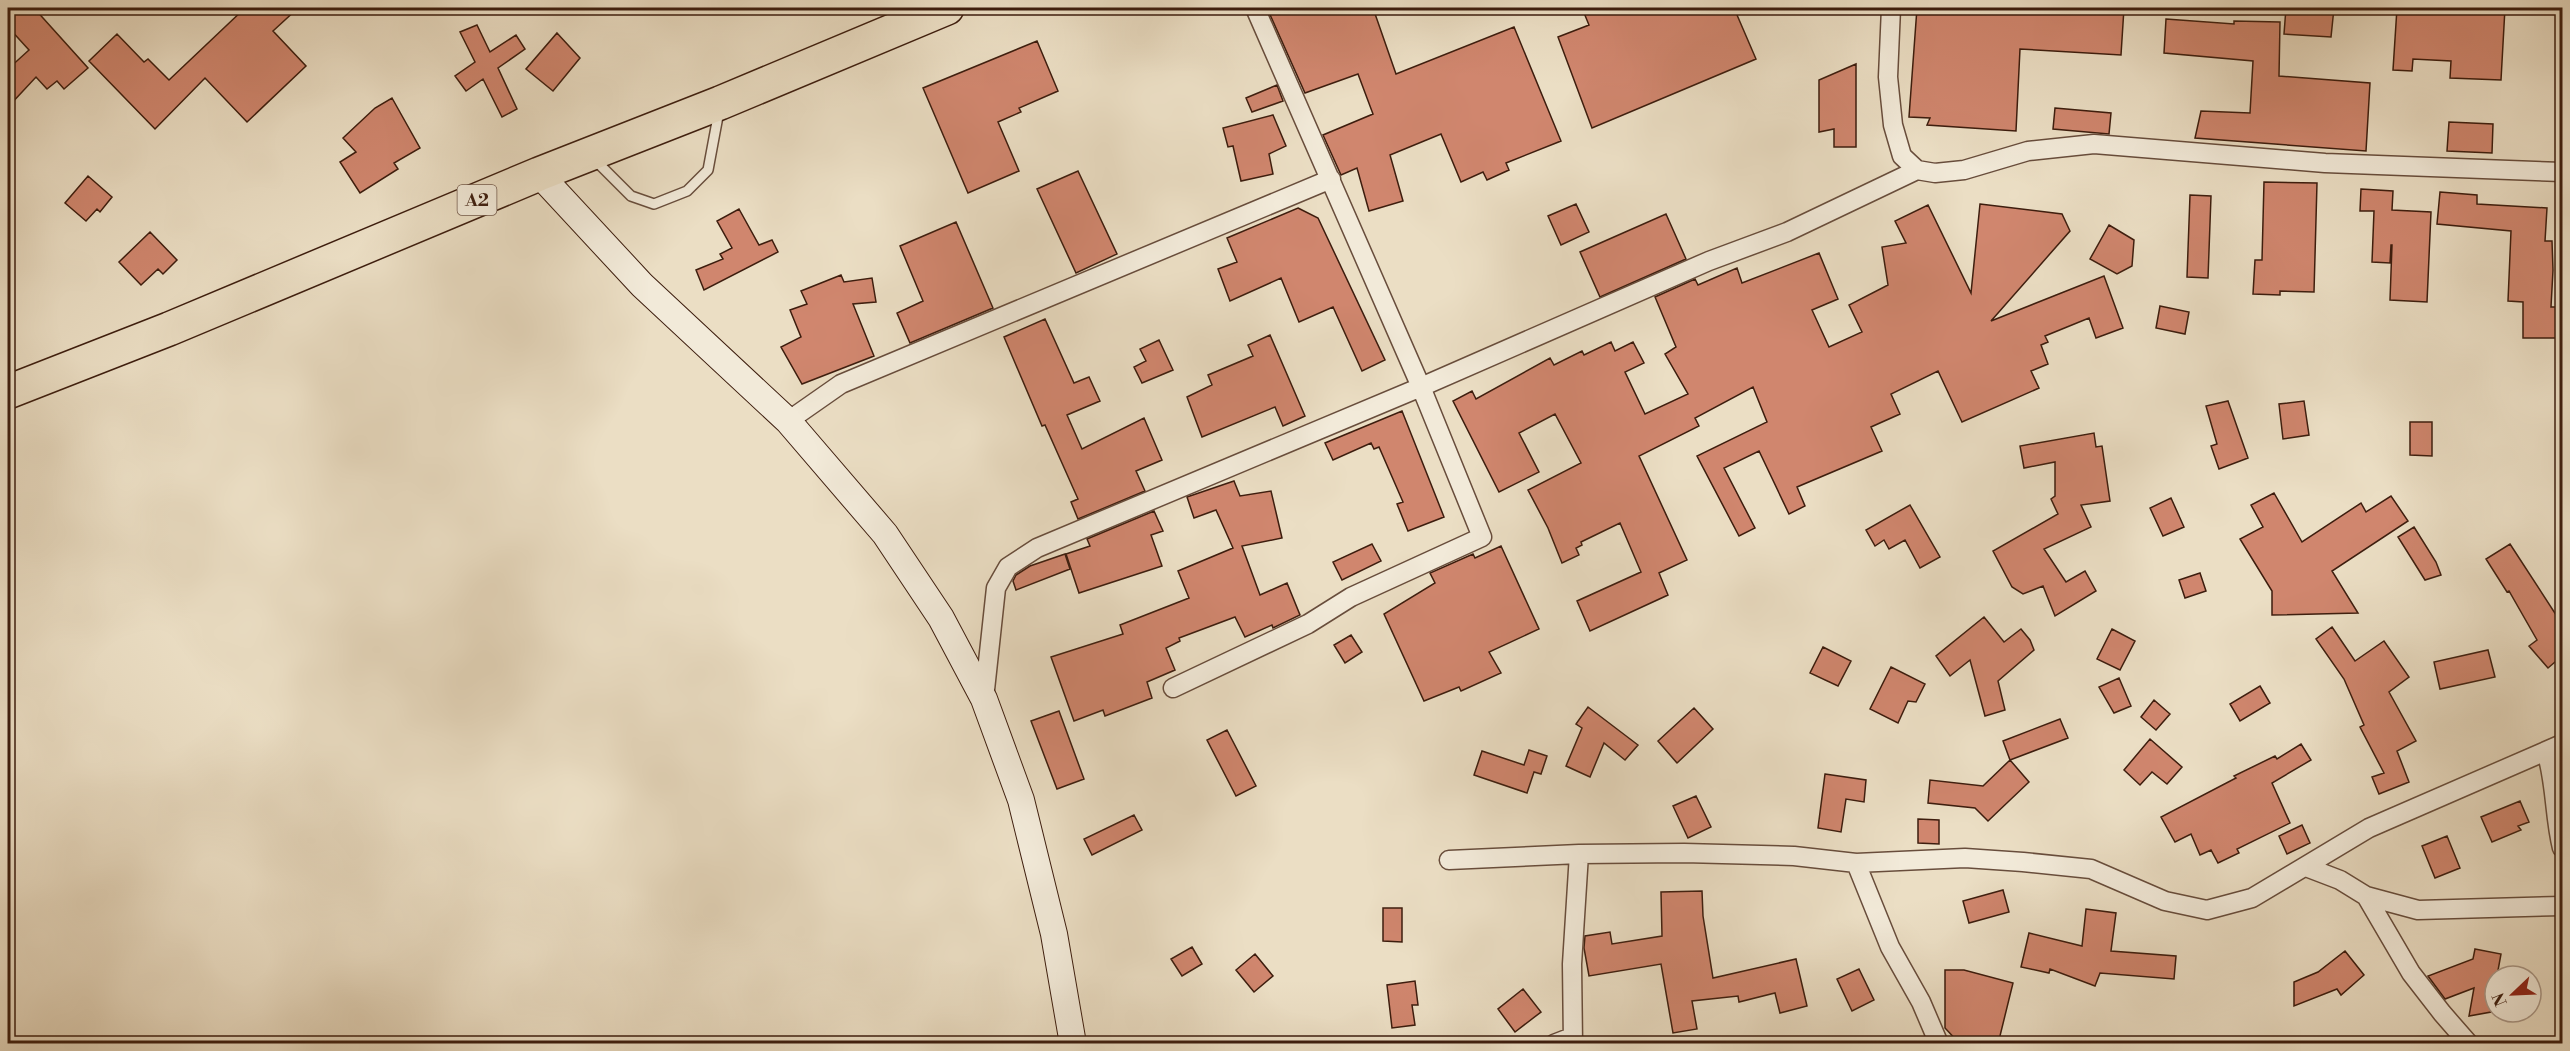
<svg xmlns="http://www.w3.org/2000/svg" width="2570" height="1051" font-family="'Libre Bodoni',serif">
<rect width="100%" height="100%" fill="#ebdec4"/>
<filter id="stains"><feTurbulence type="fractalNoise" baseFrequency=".00333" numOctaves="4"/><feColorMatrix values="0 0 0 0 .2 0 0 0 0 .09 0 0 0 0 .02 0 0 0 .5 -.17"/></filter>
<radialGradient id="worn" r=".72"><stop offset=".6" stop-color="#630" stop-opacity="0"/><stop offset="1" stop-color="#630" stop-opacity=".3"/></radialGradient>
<path fill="#d0866e" stroke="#3d1d0e" stroke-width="1.5" d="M8,8H34L88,68L64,89L57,81L47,89L36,77L8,107V69L29,50L8,27Z
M245,8H298L273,31L306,66L247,122L205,78L155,129L89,61L117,34L144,62L148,59L169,80Z
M1267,8H1373L1396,74L1514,27L1561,141L1506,163L1509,170L1487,180L1483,172L1461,182L1441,134L1390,155L1403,201L1369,211L1357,168L1341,175L1323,135L1373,114L1358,74L1305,93Z
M1582,8H1734L1756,59L1592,128L1558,37L1589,25Z
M1917,8H2006L2005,10L2046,12L2047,8H2124L2121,55L2020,49L2016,131L1927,125L1930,118L1909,117Z
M2286,8H2334L2331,37L2284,34Z
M2397,8H2505L2501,80L2450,78L2451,61L2413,59L2412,71L2393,70Z
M2166,19L2234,24V21L2280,22L2279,76L2370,83L2366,151L2195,138L2201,111L2250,113L2253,61L2164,53Z
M477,25L490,52L516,35L525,49L498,68L517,109L502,117L483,79L466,91L455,76L475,62L460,32Z
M557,33L580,58L553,91L526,69Z
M1037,41L1058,91L1019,108L1021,112L998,122L1019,171L968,193L923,88Z
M1856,64V147H1834V129L1819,132V80Z
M1277,85L1283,101L1252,112L1246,98Z
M392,98L420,148L394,163L398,169L360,193L340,162L356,152L343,138L375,108Z
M2055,108L2111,113L2109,134L2053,129Z
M1273,115L1286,146L1269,154L1273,174L1241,181L1233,146L1228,147L1223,128Z
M2449,122L2493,124L2492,153L2447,151Z
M1078,171L1117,254L1076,273L1037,189Z
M88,176L112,197L100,212L97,209L86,221L65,203Z
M2264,182L2317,183L2314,292L2280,291V295L2253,294L2255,260H2262Z
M2361,189L2393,191L2392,210L2431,212L2427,302L2390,300L2392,245H2391L2390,263L2372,262L2374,211H2360Z
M2440,192L2477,195V204L2547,208L2545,241H2552L2553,270L2551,307H2559V338H2523V302L2508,301L2511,231L2437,224Z
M2190,195L2211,196L2208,278L2187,277Z
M1576,204L1589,232L1561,245L1548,216Z
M1980,204L2062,214L2070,231L1991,321L2104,276L2123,328L2096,338L2089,318L2045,336L2048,342L2041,345L2048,364L2031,371L2039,388L1962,422L1938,371L1891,394L1900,414L1871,427L1882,451L1797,487L1805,506L1789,514L1759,451L1724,468L1755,528L1739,536L1697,456L1767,422L1753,387L1695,418L1699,426L1639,456L1687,560L1659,573L1668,595L1590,631L1577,601L1641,572L1620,523L1581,542L1582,545L1576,548L1579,555L1562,563L1548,528L1528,490L1581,463L1555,414L1519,433L1539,472L1499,492L1453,401L1472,391L1476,399L1550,358L1554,365L1582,351L1584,355L1611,342L1615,351L1633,342L1644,363L1625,372L1645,414L1688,394L1665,354L1676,347L1655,297L1695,279L1698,285L1737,268L1742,283L1819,253L1838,299L1812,310L1829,347L1862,332L1849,305L1888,285L1882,247L1906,243L1895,221L1928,205L1971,293Z
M1298,208L1318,218L1385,360L1362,371L1333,307L1299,322L1281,278L1230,301L1218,269L1237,262L1227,238Z
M739,209L759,245L772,240L778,252L704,290L696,270L723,259L720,254L732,248L717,221Z
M1666,214L1686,259L1600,297L1580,252Z
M956,222L993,308L910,343L897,313L923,301L900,246Z
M2109,225L2134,240L2132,266L2117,274L2090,259Z
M150,232L177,260L163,274L158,269L141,285L119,262Z
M841,275L844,282L872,278L876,302L853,304L874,356L802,384L781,347L801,337L790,310L807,304L801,291Z
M2160,306L2189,312L2185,334L2156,328Z
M1045,319L1074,383L1089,377L1100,401L1067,415L1082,449L1144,418L1162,460L1136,471L1145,491L1078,519L1071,502L1078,499L1045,425L1042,426L1004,337Z
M1270,335L1305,416L1283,426L1275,407L1202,437L1187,397L1212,385L1208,375L1253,356L1248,345Z
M1159,340L1173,370L1142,383L1134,367L1146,361L1140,349Z
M2228,401L2248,458L2219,469L2211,446L2217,444L2206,406Z
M2304,401L2309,435L2283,439L2279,404Z
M1402,411L1444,517L1408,531L1397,504L1403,502L1379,447L1374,449L1371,443L1333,460L1325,443Z
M2410,422H2432V456L2410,455Z
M2094,433L2096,447L2102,446L2110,501L2081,505L2091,527L2044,549L2066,582L2085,571L2096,591L2055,616L2043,586L2023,594L2012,587L1993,551L2058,514L2051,499L2055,496V462L2024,468L2020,446Z
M1234,481L1240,496L1271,491L1282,538L1242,546L1260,595L1287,583L1300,615L1273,628L1272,625L1245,637L1235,617L1179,638L1180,641L1166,648L1175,670L1147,682L1152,698L1105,716L1103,710L1074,721L1051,657L1123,634L1120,625L1189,598L1178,571L1233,548L1216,510L1194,518L1187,497Z
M2274,493L2302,542L2361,503L2366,512L2391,496L2408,521L2332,571L2358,613L2272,615V591L2240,539L2263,527L2251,505Z
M2171,498L2184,527L2163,536L2150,508Z
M1910,505L1940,557L1920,568L1905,540L1889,549L1884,540L1875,546L1866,530Z
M1154,511L1163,531L1151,535L1162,566L1079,593L1066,554L1090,546L1087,539Z
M2414,527L2436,562L2441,575L2425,580L2398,537Z
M1372,544L1381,561L1342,580L1333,562Z
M2510,544L2562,624V656L2548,668L2529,646L2537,640L2509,591L2507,592L2486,559Z
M1501,546L1539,629L1489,652L1501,673L1461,691L1459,687L1424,701L1384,614L1435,583L1430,573L1473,554L1475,558Z
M1065,554L1070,569L1016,590L1013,581L1016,575L1030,566Z
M2200,573L2206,591L2185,598L2179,580Z
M1984,617L2004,642L2021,629L2030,640L2034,650L1998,681L2005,710L1985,716L1970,660L1950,676L1936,656Z
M2332,627L2355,661L2384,641L2409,677L2389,692L2416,741L2397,751L2409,782L2379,794L2372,777L2384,773L2360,727L2364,725L2344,679L2316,639Z
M2112,629L2135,641L2120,670L2097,659Z
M1351,635L1362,652L1345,663L1334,645Z
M1823,647L1851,661L1838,686L1810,673Z
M2488,650L2495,677L2440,689L2434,662Z
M1891,667L1925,684L1916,702L1908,701L1898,723L1870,709Z
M2119,678L2131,706L2114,713L2099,687Z
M2260,686L2270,703L2240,721L2230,704Z
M2154,700L2170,714L2156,730L2141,717Z
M1588,707L1638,745L1625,760L1604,743L1590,777L1566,766L1582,728L1576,724Z
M1694,708L1713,729L1677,763L1658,741Z
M1059,711L1084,779L1057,789L1031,721Z
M2060,719L2068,738L2010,760L2003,741Z
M1227,730L1256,786L1236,796L1207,740Z
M2150,739L2182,767L2167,784L2152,772L2140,785L2124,770Z
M2301,744L2311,760L2272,783L2290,823L2237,849L2239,853L2218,863L2211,850L2200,855L2191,834L2175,842L2161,817L2236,778L2234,776L2275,756L2277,759Z
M1529,750L1547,756L1541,774L1534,772L1527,793L1474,775L1482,751L1524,765Z
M2010,760L2029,782L1988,821L1975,808L1928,803L1930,780L1983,786Z
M1825,774L1866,780L1864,802L1846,799L1841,832L1818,828Z
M1696,796L1711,827L1688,838L1673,806Z
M2520,801L2529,822L2518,826L2521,830L2492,842L2481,817Z
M1134,815L1142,830L1092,855L1084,839Z
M1918,819L1939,820V844L1918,843Z
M2302,825L2310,843L2287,854L2279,836Z
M2447,836L2460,868L2435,878L2422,846Z
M2003,890L2009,912L1969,923L1963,901Z
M1702,891L1703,916L1713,978L1796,959L1807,1006L1780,1013L1775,993L1739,1002L1738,996L1692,1001L1697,1029L1673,1033L1661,964L1589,976L1584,948L1585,936L1610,932L1612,944L1662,936L1661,892Z
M1383,908H1402V942L1383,941Z
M2086,909L2116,913L2111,951L2176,956L2174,979L2100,973L2095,986L2050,969L2049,973L2021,967L2029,933L2082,946Z
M1192,947L1202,964L1182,976L1171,959Z
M2475,949L2501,954L2497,976H2495L2491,1012L2469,1016L2474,988L2445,999L2428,976L2473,959Z
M2345,951L2364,975L2341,995L2337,989L2294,1006V982L2318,972Z
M1255,954L1273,976L1254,992L1236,970Z
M1859,969L1874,1000L1852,1011L1837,979Z
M1945,970H1964L2013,983L1998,1044H1960L1945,1028Z
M1415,981L1418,1005H1412L1415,1025L1392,1028L1387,985Z
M1523,989L1541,1012L1515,1032L1498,1009Z"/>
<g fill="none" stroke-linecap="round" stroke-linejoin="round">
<defs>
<path id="lane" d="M593,158L631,196L654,204L687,191L708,170L719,111"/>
<path id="street" d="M1891,8L1888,77L1893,125L1902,156L1917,170L1935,173L1964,170L2028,151L2094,144L2325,163L2562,172
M788,421L841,384L1331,179
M1173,688L1308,624L1351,597L1482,537L1421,387L1255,8
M984,699L996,588L1008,567L1037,548L1421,387L1709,261L1787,232L1917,170
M2546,751C2556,783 2554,816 2562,848
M1449,860L1579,854L1684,853L1794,856L1856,863L1965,858L2023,862L2091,869L2165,901L2207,910L2252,898L2369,828L2562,744
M1856,863L1890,947L1921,1002L1939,1044
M2306,867L2340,880L2366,896L2411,973L2442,1013L2469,1044
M2366,896L2418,910L2562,906
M1554,1044L1572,1037
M1573,1044L1572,964L1579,854"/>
<path id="secondary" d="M539,174L642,285L788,421L885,534L941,618L984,699L1021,800L1054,934L1073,1044"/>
<path id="highway" d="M8,392L169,329L539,174L720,103L947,8"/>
</defs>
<use href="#lane" stroke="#684d3c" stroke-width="12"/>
<use href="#street" stroke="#684d3c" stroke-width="21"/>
<use href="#secondary" stroke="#3d1d0e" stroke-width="28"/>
<use href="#highway" stroke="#3d1d0e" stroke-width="36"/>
<use href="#lane" stroke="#f2ead9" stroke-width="9"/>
<use href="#street" stroke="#f2ead9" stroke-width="18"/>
<use href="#secondary" stroke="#f2ead9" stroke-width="26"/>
<use href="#highway" stroke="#ebdec4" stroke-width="33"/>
</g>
<g text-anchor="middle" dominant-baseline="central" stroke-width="6" stroke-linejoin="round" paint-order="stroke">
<rect fill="#f2ead9" stroke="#735a4b" stroke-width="1.5" x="457.5" y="185" width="39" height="30" rx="4.5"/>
<g font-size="18" font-weight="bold" fill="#3d1d0e">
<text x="477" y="200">A2</text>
</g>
</g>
<rect width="2570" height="1051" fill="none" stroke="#ebdec4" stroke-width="30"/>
<rect x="9" y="9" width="2552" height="1033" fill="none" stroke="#3d1d0e" stroke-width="3"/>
<rect x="15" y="15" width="2540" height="1021" fill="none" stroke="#3d1d0e" stroke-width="1.5"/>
<g transform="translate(2513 994) rotate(247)"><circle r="28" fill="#f2ead9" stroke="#aa9888" stroke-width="1.5"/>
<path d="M0-4.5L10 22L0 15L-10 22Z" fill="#8f2418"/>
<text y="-9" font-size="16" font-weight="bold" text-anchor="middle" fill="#3d1d0e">N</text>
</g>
<rect width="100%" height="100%" filter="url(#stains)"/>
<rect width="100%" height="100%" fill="url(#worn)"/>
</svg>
